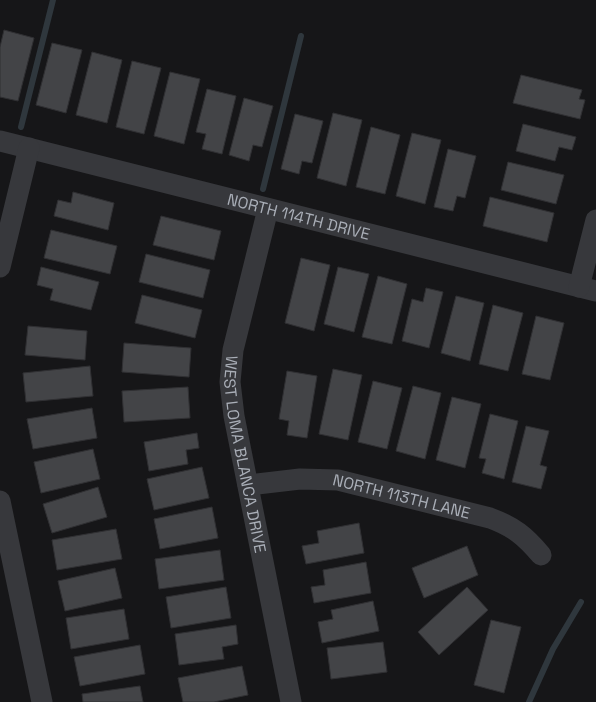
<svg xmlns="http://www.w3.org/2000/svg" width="596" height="702" font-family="'Space Grotesk',sans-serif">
<rect width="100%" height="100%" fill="#161618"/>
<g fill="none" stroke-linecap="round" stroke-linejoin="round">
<path stroke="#2f373d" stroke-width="6" d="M21,127L53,0
M263,189L301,36
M529,702L553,649L581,602"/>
</g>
<path fill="#434447" stroke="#303033" d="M4,30L34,38L18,101L0,97V47Z
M52,43L82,50L66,113L36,105Z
M92,52L122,60L107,123L76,115Z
M132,61L161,68L144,134L116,127Z
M170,72L200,79L184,144L154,136Z
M521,75L582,90L579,99L585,100L580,119L513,103Z
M207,89L236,96L222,154L202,149L206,134L196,132Z
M244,98L273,106L262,147L253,145L249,161L229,155Z
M333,113L362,120L346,186L317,178Z
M295,114L323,121L312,163L302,161L299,174L281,169Z
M523,124L576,137L572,150L559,147L555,161L516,151Z
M371,127L400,135L385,194L356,187Z
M412,133L441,140L425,204L396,196Z
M448,149L476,156L465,198L457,196L453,211L434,207Z
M508,162L564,175L556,204L501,190Z
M73,192L114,203L108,230L54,216L58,200L71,203Z
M490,197L554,213L547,242L483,226Z
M161,216L221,231L214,260L153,245Z
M51,230L117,246L110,274L44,258Z
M146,254L210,270L203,298L139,282Z
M301,258L330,265L314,331L285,323Z
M41,267L99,282L91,310L50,300L53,289L37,285Z
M338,267L369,274L354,332L324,324Z
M378,276L407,284L392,344L362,337Z
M426,288L443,292L429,348L402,341L412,299L423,302Z
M142,295L202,310L195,338L135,323Z
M456,296L484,303L470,361L441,353Z
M493,305L523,313L508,371L479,364Z
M536,316L564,323L550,380L522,374Z
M28,326L87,331L85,360L25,355Z
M124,343L191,348L189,377L122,372Z
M90,366L93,396L26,402L23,373Z
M333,369L362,375L348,440L319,434Z
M287,371L317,376L307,438L287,435L289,421L279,419Z
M373,381L402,388L387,449L358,442Z
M413,386L441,393L425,459L396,451Z
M188,387L190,418L124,422L122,391Z
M452,397L481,404L465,468L436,460Z
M92,408L97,438L33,449L27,419Z
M490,414L518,421L504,479L482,473L486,459L479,458Z
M526,426L549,431L540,465L547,467L541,489L512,482Z
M197,433L199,448L186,450L188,464L149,471L144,442Z
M93,449L100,479L41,493L34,462Z
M202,467L209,498L154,510L147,479Z
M98,487L107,517L52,533L43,504Z
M212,507L218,538L160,549L154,519Z
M359,523L364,553L306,564L302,546L319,543L317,531Z
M116,529L122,559L57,570L52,540Z
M467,546L478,575L424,598L412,568Z
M220,550L224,580L159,589L155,559Z
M366,562L371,593L314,603L311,587L325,585L323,570Z
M115,568L122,598L65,611L58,581Z
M226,587L231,618L171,628L166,597Z
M467,587L488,610L439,655L418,632Z
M373,601L379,631L322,643L318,622L333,619L331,610Z
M124,609L129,639L71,649L66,618Z
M491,620L521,627L504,693L474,685Z
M236,625L238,644L222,647L224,659L179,665L175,634Z
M383,642L387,672L331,679L327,648Z
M140,645L145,674L80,686L74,657Z
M242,666L248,695L214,702H183L178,678Z
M140,686L143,702H83L82,694Z"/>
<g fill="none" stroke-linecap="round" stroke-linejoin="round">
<g stroke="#37383c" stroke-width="21">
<path id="s1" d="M0,141L596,291"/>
<path id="s2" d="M268,209L233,350L230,382L234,416L291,702"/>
<path d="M0,267L29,148"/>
<path d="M579,287L596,220"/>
<path id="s3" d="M248,485L300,479L338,480L490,518C514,527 525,536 541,555"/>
<path d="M0,501L42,702"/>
</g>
</g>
<g text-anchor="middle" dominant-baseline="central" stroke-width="4" stroke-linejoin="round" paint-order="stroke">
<g font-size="16" fill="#a9aeb7" stroke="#111113">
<text stroke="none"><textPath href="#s1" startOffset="308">NORTH 114TH DRIVE</textPath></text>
<text stroke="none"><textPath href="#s2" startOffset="251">WEST LOMA BLANCA DRIVE</textPath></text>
<text stroke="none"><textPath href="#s3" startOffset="156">NORTH 113TH LANE</textPath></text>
</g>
</g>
</svg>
